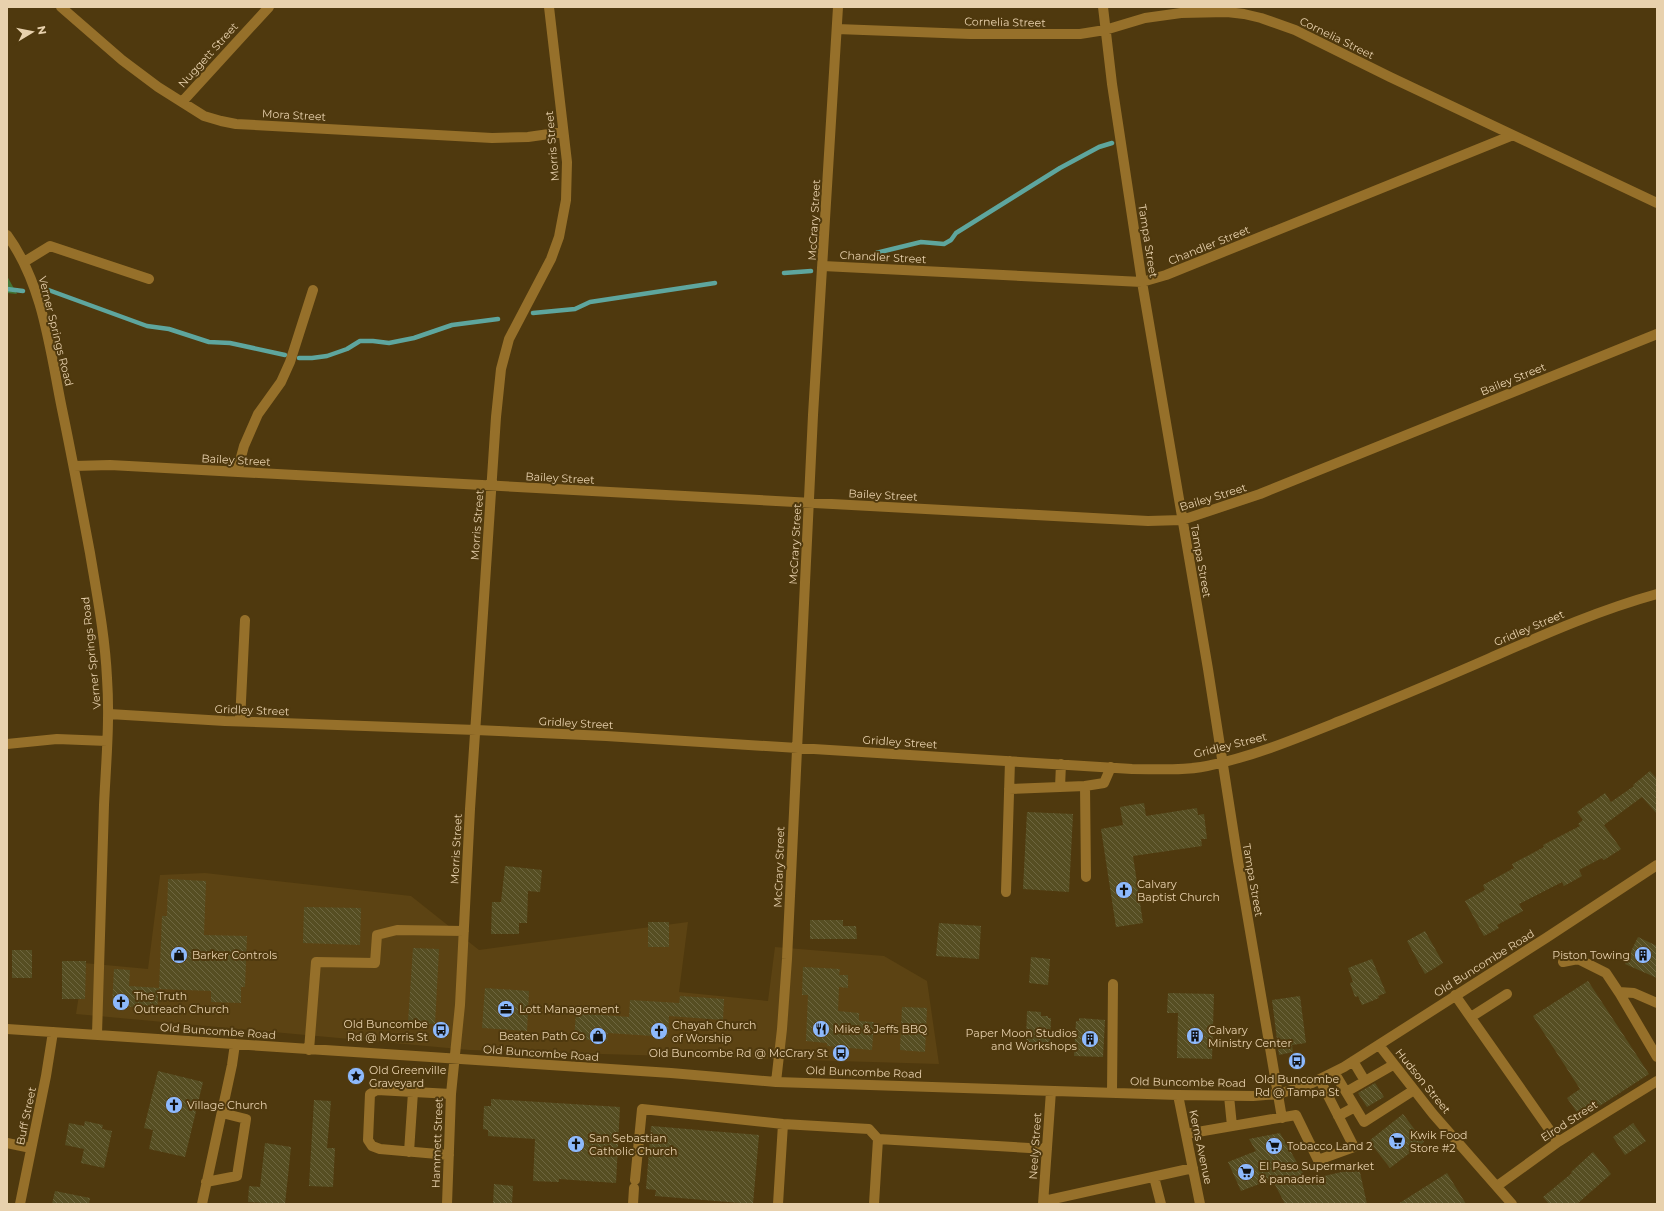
<svg xmlns="http://www.w3.org/2000/svg" width="1664" height="1211" font-family="Montserrat,sans-serif">
<defs>
<pattern id="building-back-hatch" width="6" height="6" patternUnits="userSpaceOnUse"><rect width="6" height="6" fill="#564e22"/><path d="M-1 5l2 2M0 0l6 6M5-1l2 2" fill="none" stroke="#6e663f"/></pattern>
</defs>
<rect width="100%" height="100%" fill="#4f390e"/>
<path fill="#5c4313" d="M205,873L411,896L479,950L688,922L679,992L768,1001L775,947L884,956L927,981L939,1064L470,1050L76,1014L84,963L148,969L160,875Z"/>
<path fill="#437434" d="M7,276L17,294L7,293Z"/>
<g fill="none" stroke-linecap="round" stroke-linejoin="round">
<path stroke="#5ea69e" stroke-width="4.5" d="M876,253L921,242L944,244L951,240L956,233L1060,168L1099,147L1112,143
M784,273L811,271
M43,288L147,326L169,329L209,342L230,343L285,355
M7,289L23,291
M533,313L575,309L590,302L715,283
M299,358H312L327,356L347,349L360,341H373L389,343L414,338L452,325L498,319"/>
</g>
<path fill="url(#building-back-hatch)" d="M1650,771L1657,779V814L1642,797L1604,825L1621,849L1604,860L1602,858L1579,870L1582,876L1564,886L1562,882L1519,904L1523,911L1497,925L1499,928L1484,936L1465,901L1485,890L1483,885L1514,868L1512,864L1544,847L1543,845L1580,826L1578,824L1583,820L1577,812L1589,803L1590,804L1605,793L1611,802L1634,786L1633,785Z
M1144,803L1146,816L1197,808L1198,815L1204,814L1207,839H1201L1202,846L1133,856L1143,923L1116,927L1101,829L1123,825L1120,807Z
M1027,812L1073,814L1069,892L1023,889Z
M505,866L542,870L540,892L528,891L527,923H519V934H491L492,902H501Z
M168,879L206,881L204,935L247,936L245,987H241V1003L211,1002V991L159,989L162,916H167Z
M304,907L361,908L360,945L303,943Z
M810,920H843V926H856L857,939H810Z
M648,922H669V947H648Z
M939,923L981,926L979,959L936,956Z
M1425,931L1443,963L1425,974L1407,941Z
M1638,937L1657,946V978L1625,964Z
M413,948L439,949L435,1024L408,1022Z
M12,950H32V978H12Z
M1031,957L1050,959L1048,985L1029,983Z
M1372,959L1386,993L1378,996L1379,998L1362,1005L1358,996L1355,997L1350,983L1353,982L1348,968Z
M62,961H86L85,999H62Z
M803,967L840,969L839,975H848V988L839,987L838,1011L859,1013V1021L874,1022L872,1050L827,1046V1043L806,1041L808,995H802Z
M114,969L130,970L129,986L159,988L157,1009L112,1005Z
M1588,981L1649,1074L1581,1118L1567,1098L1580,1089L1533,1016Z
M485,988L529,991L527,1031L482,1028Z
M1168,993L1214,994L1212,1059L1177,1058L1178,1013H1167Z
M680,996L724,999L723,1020L669,1016L668,1037L608,1033L607,1041L574,1039L576,1013L629,1017L630,1000L679,1003Z
M1300,996L1306,1043L1292,1045L1293,1052L1279,1055L1272,1000Z
M902,1007L927,1008L925,1052L900,1050Z
M1027,1011L1041,1012V1016H1048V1018H1051L1050,1043L1044,1042V1049H1028V1042H1026Z
M1079,1018L1105,1020L1103,1057L1074,1056L1076,1021H1079Z
M158,1071L203,1082L185,1157L149,1149L153,1130L144,1128Z
M1375,1083L1384,1097L1367,1107L1358,1093Z
M491,1099L620,1107L616,1183L559,1179V1182L533,1181L535,1139L488,1136V1130L483,1129L484,1106H491Z
M314,1100L331,1101L327,1148H335L333,1187L309,1186Z
M1403,1114L1424,1142L1390,1168L1369,1141Z
M85,1121L103,1125L102,1129L112,1131L104,1168L81,1163L84,1149L65,1145L69,1123L84,1126Z
M1633,1123L1646,1141L1625,1155L1613,1137Z
M651,1126L759,1135L753,1204L655,1196L656,1190L646,1189Z
M1280,1133L1307,1180L1359,1168L1367,1204H1285L1272,1179L1241,1191L1228,1162L1256,1151L1249,1139Z
M265,1143L291,1147L285,1204H264L265,1203L248,1202L249,1186L260,1187Z
M1593,1152L1611,1174L1577,1204H1549L1543,1197L1572,1173L1571,1172Z
M1447,1173L1466,1204H1398Z
M494,1184L513,1186L512,1204H493Z
M55,1191L90,1198L89,1204H52Z"/>
<g fill="none" stroke-linecap="round" stroke-linejoin="round">
<path stroke="#96702a" stroke-width="10" d="M61,7L122,60L158,87L204,116L221,121L236,124L492,138L528,137L563,132
M1103,7L1112,84L1142,282L1208,669L1238,861L1282,1118
M837,29L970,34H1080L1105,30L1145,18L1181,13L1227,12L1244,14L1261,18L1295,30L1390,77L1657,203
M182,102L269,7
M7,235C43,284 50,350 62,409C72,457 81,505 90,553C97,595 105,636 107,678C110,721 106,763 104,805C102,881 99,957 97,1034
M24,262L50,246L149,279
M823,266L1142,282L1166,275L1513,135
M74,466L110,465L1148,521L1182,520L1260,494L1657,334
M237,472L244,446L258,414L281,382L290,362L313,290
M109,714L225,721L476,730L606,736L1132,769C1157,769 1183,771 1207,766C1255,756 1300,737 1345,719C1394,699 1442,679 1490,658C1545,634 1599,610 1657,594
M240,721L245,620
M7,744L57,739L107,741
M1085,786L1104,783L1111,767
M1060,787L1061,764
M1009,789L1085,786L1086,877
M1006,892L1010,761
M1563,962L1578,959L1606,973L1620,994L1657,1057
M1619,992L1634,993L1657,1003
M1455,995L1558,1142
M1471,1017L1507,994
M7,1029L671,1073L776,1082L1178,1095L1253,1096L1278,1094L1308,1085L1344,1067L1546,938L1657,865
M1379,1045L1433,1114L1512,1204
M309,1050L316,962L375,963L377,935L397,930L464,931
M1353,1061L1365,1081
M1334,1072L1364,1122L1414,1090
M776,1082L782,1029L787,959L813,415L838,7
M1346,1092L1393,1065
M1112,1093L1113,984
M1178,1095L1200,1204
M1229,1096L1232,1126
M1338,1116L1355,1107
M1186,1134L1296,1115L1318,1160L1354,1147L1320,1080
M7,1143L31,1148
M409,1152L413,1092
M449,1155L380,1149L372,1146L368,1140L370,1094L377,1090L451,1094
M1154,1177L1161,1204
M635,1180L642,1109L783,1124L869,1129L878,1139
M206,1182L237,1176L246,1119L222,1113
M1497,1186L1558,1142L1657,1081
M1044,1201L1193,1168
M20,1204L46,1076L53,1032
M202,1204L232,1065L235,1044
M447,1204L451,1094L460,1005L470,809L496,417L501,369L509,339L551,259L559,237L566,200L567,162L549,7
M633,1204L634,1188
M778,1204L783,1124
M874,1204L878,1139L1047,1149
M1043,1204L1051,1091"/>
</g>
<defs>
<symbol id="church-disc" viewBox="-11 -11 22 22"><circle r="9.5" fill="#8db9fc" stroke="#4f390e"/><path d="M-1.2-6h2.4v3.5h3.3v2.4h-3.3V6h-2.4V-.1h-3.3v-2.4h3.3Z" fill="#111"/></symbol>
<symbol id="shop-disc" viewBox="-11 -11 22 22"><circle r="9.5" fill="#8db9fc" stroke="#4f390e"/><path d="M-5-2.5h2.3a2.7 3.5 0 0 1 5.4 0H5L5.5 6h-11ZM-1.5-2.5h3a1.5 2.3 0 0 0-3 0Z" fill="#111"/></symbol>
<symbol id="building-disc" viewBox="-11 -11 22 22"><circle r="9.5" fill="#8db9fc" stroke="#4f390e"/><path d="M-4-6H4V6H1V3H-1V6H-4ZM-2.5-4.3h1.7v1.8h-1.7ZM.8-4.3h1.7v1.8H.8ZM-2.5-1h1.7V.8h-1.7ZM.8-1h1.7V.8H.8Z" fill="#111"/></symbol>
<symbol id="office-disc" viewBox="-11 -11 22 22"><circle r="9.5" fill="#8db9fc" stroke="#4f390e"/><path d="M-6-3h4V-5.5h4V-3h4V5H-6ZM-1-4.5V-3h2v-1.5ZM-6 0V1H6V0Z" fill="#111"/></symbol>
<symbol id="restaurant-disc" viewBox="-11 -11 22 22"><circle r="9.5" fill="#8db9fc" stroke="#4f390e"/><path d="M-5-6h1v4h1v-4h1v4h1v-4h1v5L-1.5 .5V6h-2V.5L-5-1ZM5-6V6H3V1.5H1.5Q1.5-4 5-6Z" fill="#111"/></symbol>
<symbol id="bus-disc" viewBox="-11 -11 22 22"><circle r="9.5" fill="#8db9fc" stroke="#4f390e"/><path d="M-5-6H5V4H4V6H2V4H-2V6H-4V4H-5ZM-3.5-4V0h7V-4ZM-3.5 1.2v1.5H-2V1.2ZM2 1.2v1.5H3.5V1.2Z" fill="#111"/></symbol>
<symbol id="sight-disc" viewBox="-11 -11 22 22"><circle r="9.5" fill="#8db9fc" stroke="#4f390e"/><path d="M0-6L1.8-2.2L6-1.7L2.9 1.2L3.7 5.4L0 3.3L-3.7 5.4L-2.9 1.2L-6-1.7L-1.8-2.2Z" fill="#111"/></symbol>
<symbol id="supermarket-disc" viewBox="-11 -11 22 22"><circle r="9.5" fill="#8db9fc" stroke="#4f390e"/><path d="M-6-5.5h2.5l.6 2H6L4.5 2H-2.5L-4.4-4H-6ZM-1.5 3.2a1.3 1.3 0 1 0 .1 0ZM3 3.2a1.3 1.3 0 1 0 .1 0Z" fill="#111"/></symbol>
</defs>
<g fill-rule="evenodd">
<use href="#church-disc" x="1114" y="880" width="20" height="20"/>
<use href="#shop-disc" x="169" y="945" width="20" height="20"/>
<use href="#building-disc" x="1633" y="945" width="20" height="20"/>
<use href="#church-disc" x="111" y="992" width="20" height="20"/>
<use href="#office-disc" x="496" y="999" width="20" height="20"/>
<use href="#restaurant-disc" x="811" y="1019" width="20" height="20"/>
<use href="#bus-disc" x="431" y="1020" width="20" height="20"/>
<use href="#church-disc" x="649" y="1021" width="20" height="20"/>
<use href="#shop-disc" x="588" y="1026" width="20" height="20"/>
<use href="#building-disc" x="1185" y="1026" width="20" height="20"/>
<use href="#building-disc" x="1080" y="1029" width="20" height="20"/>
<use href="#bus-disc" x="831" y="1043" width="20" height="20"/>
<use href="#bus-disc" x="1287" y="1051" width="20" height="20"/>
<use href="#sight-disc" x="346" y="1066" width="20" height="20"/>
<use href="#church-disc" x="164" y="1095" width="20" height="20"/>
<use href="#supermarket-disc" x="1387" y="1131" width="20" height="20"/>
<use href="#church-disc" x="566" y="1134" width="20" height="20"/>
<use href="#supermarket-disc" x="1264" y="1136" width="20" height="20"/>
<use href="#supermarket-disc" x="1236" y="1162" width="20" height="20"/>
</g>
<g text-anchor="middle" dominant-baseline="central" stroke-width="4" stroke-linejoin="round" paint-order="stroke">
<g font-size="11" fill="#e8d1ad" stroke="#4f390e">
<text transform="translate(1005 22) rotate(1)">Cornelia Street</text>
<text transform="translate(1337 38) rotate(26)">Cornelia Street</text>
<text transform="translate(208 55) rotate(-48)">Nuggett Street</text>
<text transform="translate(294 115) rotate(3)">Mora Street</text>
<text transform="translate(552 146) rotate(-95)">Morris Street</text>
<text transform="translate(814 220) rotate(-87)">McCrary Street</text>
<text transform="translate(1148 241) rotate(81)">Tampa Street</text>
<text transform="translate(1209 245) rotate(-22)">Chandler Street</text>
<text transform="translate(883 257) rotate(3)">Chandler Street</text>
<text transform="translate(56 331) rotate(76)">Verner Springs Road</text>
<text transform="translate(1513 379) rotate(-22)">Bailey Street</text>
<text transform="translate(236 460) rotate(3)">Bailey Street</text>
<text transform="translate(560 478) rotate(3)">Bailey Street</text>
<text transform="translate(883 495) rotate(3)">Bailey Street</text>
<text transform="translate(1213 497) rotate(-17)">Bailey Street</text>
<text transform="translate(477 525) rotate(-86)">Morris Street</text>
<text transform="translate(795 544) rotate(-87)">McCrary Street</text>
<text transform="translate(1201 561) rotate(80)">Tampa Street</text>
<text transform="translate(1529 628) rotate(-23)">Gridley Street</text>
<text transform="translate(91 653) rotate(-96)">Verner Springs Road</text>
<text transform="translate(252 710) rotate(2)">Gridley Street</text>
<text transform="translate(576 723) rotate(3)">Gridley Street</text>
<text transform="translate(900 742) rotate(4)">Gridley Street</text>
<text transform="translate(1230 745) rotate(-14)">Gridley Street</text>
<text transform="translate(456 849) rotate(-87)">Morris Street</text>
<text transform="translate(779 867) rotate(-88)">McCrary Street</text>
<text transform="translate(1253 880) rotate(80)">Tampa Street</text>
<text transform="translate(1484 963) rotate(-32)">Old Buncombe Road</text>
<text transform="translate(218 1031) rotate(4)">Old Buncombe Road</text>
<text transform="translate(541 1053) rotate(4)">Old Buncombe Road</text>
<text transform="translate(864 1072) rotate(2)">Old Buncombe Road</text>
<text transform="translate(1423 1081) rotate(51)">Hudson Street</text>
<text transform="translate(1188 1082) rotate(1)">Old Buncombe Road</text>
<text transform="translate(26 1116) rotate(-78)">Buff Street</text>
<text transform="translate(1569 1121) rotate(-33)">Elrod Street</text>
<text transform="translate(437 1143) rotate(-88)">Hammett Street</text>
<text transform="translate(1035 1146) rotate(-86)">Neely Street</text>
<text transform="translate(1201 1147) rotate(78)">Kerns Avenue</text>
</g>
<g font-size="11" fill="#e8d1ad" stroke="#4f390e" text-anchor="start">
<text x="1137" y="884">Calvary<tspan x="1137" dy="13">Baptist Church</tspan></text>
<text x="192" y="955">Barker Controls</text>
<text x="1630" y="955" text-anchor="end">Piston Towing</text>
<text x="134" y="996">The Truth<tspan x="134" dy="13">Outreach Church</tspan></text>
<text x="519" y="1009">Lott Management</text>
<text x="428" y="1024" text-anchor="end">Old Buncombe<tspan x="428" dy="13">Rd @ Morris St</tspan></text>
<text x="672" y="1025">Chayah Church<tspan x="672" dy="13">of Worship</tspan></text>
<text x="834" y="1029">Mike &amp; Jeffs BBQ</text>
<text x="1208" y="1030">Calvary<tspan x="1208" dy="13">Ministry Center</tspan></text>
<text x="1077" y="1033" text-anchor="end">Paper Moon Studios<tspan x="1077" dy="13">and Workshops</tspan></text>
<text x="585" y="1036" text-anchor="end">Beaten Path Co</text>
<text x="828" y="1053" text-anchor="end">Old Buncombe Rd @ McCrary St</text>
<text x="369" y="1070">Old Greenville<tspan x="369" dy="13">Graveyard</tspan></text>
<text x="1297" y="1079" text-anchor="middle">Old Buncombe<tspan x="1297" dy="13">Rd @ Tampa St</tspan></text>
<text x="187" y="1105">Village Church</text>
<text x="1410" y="1135">Kwik Food<tspan x="1410" dy="13">Store #2</tspan></text>
<text x="589" y="1138">San Sebastian<tspan x="589" dy="13">Catholic Church</tspan></text>
<text x="1287" y="1146">Tobacco Land 2</text>
<text x="1259" y="1166">El Paso Supermarket<tspan x="1259" dy="13">&amp; panaderia</tspan></text>
</g>
</g>
<rect width="1664" height="1211" fill="none" stroke="#e8d1ad" stroke-width="16"/>
<g transform="translate(32 32) rotate(80)" stroke="#4f390e" stroke-width="3" paint-order="stroke">
<path d="M0-3L7 15L0 10L-7 15Z" fill="#e8d1ad"/>
<text y="-6" font-size="11" font-weight="bold" text-anchor="middle" fill="#e8d1ad">N</text>
</g>
</svg>
